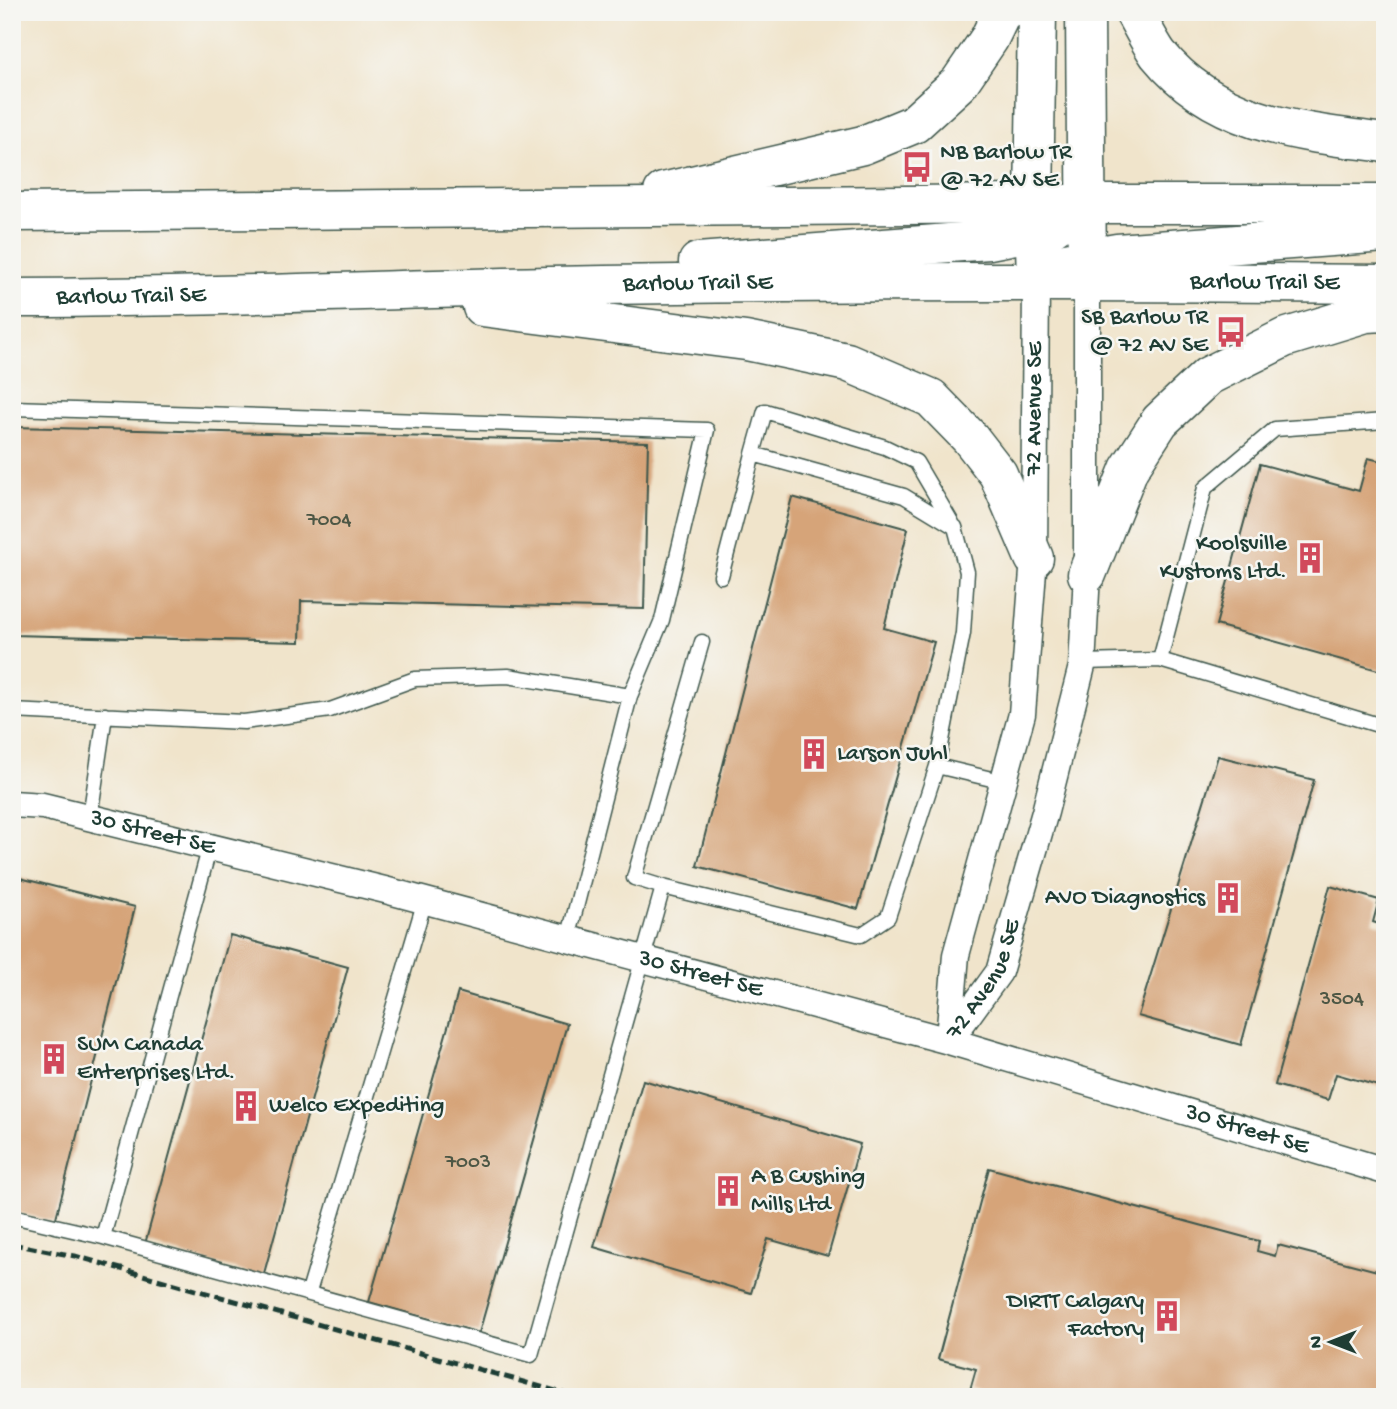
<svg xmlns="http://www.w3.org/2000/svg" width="1397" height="1409" font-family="'Gochi Hand',sans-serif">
<rect width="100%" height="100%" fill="#f6f6f2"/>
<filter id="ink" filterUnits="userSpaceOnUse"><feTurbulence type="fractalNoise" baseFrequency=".0143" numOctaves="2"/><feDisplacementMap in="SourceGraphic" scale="14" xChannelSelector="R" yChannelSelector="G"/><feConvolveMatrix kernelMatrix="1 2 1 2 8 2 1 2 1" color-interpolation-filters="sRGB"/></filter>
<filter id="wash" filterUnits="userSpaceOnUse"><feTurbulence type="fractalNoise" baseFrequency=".00686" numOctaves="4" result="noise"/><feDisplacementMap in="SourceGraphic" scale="28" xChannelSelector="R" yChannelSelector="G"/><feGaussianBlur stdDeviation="1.57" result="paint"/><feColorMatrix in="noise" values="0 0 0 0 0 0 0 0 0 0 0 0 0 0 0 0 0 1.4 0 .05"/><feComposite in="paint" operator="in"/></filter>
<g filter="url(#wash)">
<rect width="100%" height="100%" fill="#f0e4cb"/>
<g id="blocks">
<path fill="#d6a479" d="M12,427L648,442L644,609L301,601L300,642L12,635Z
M1368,458L1385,462V672L1216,625L1260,464L1359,491Z
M792,497L908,529L884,628L934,642L858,909L697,866Z
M1218,756L1314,780L1241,1045L1138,1016Z
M12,876L135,907L55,1222L12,1211Z
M1330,886L1379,900L1373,922L1385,926V1088L1336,1074L1328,1100L1275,1085Z
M230,935L348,967L263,1277L145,1244Z
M458,992L567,1024L479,1333L369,1302Z
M643,1080L860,1144L828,1256L768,1239L751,1293L594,1247Z
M989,1168L1259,1241L1257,1251L1275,1256L1278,1245L1385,1273V1397H995L970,1390L976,1369L938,1359Z"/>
</g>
</g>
<g filter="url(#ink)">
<use href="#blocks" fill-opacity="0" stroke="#3e564b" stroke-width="2"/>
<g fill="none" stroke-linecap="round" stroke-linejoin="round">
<defs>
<path id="lane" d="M12,408L707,430L662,620L630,696
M1385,421L1275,429L1205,488L1160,660L1385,727
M753,454L765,411L885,447L916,462L952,523
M721,576L753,454L904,496L955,527L967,572L963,633L937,766L1004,782
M1083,662L1160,660
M12,711L244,722L330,710L415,679L508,676L630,696L568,939
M90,817L105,715
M663,887L634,878L702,642
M12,1216L103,1237L531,1355L663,887L861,935L888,917L937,766
M103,1237L210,846
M309,1292L425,900"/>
<g id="street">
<path id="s1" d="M12,804L43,806L385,890L949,1041L1385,1171"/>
<path id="s2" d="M949,1039L956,955L1022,714L1034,558L1036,282"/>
<path id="s3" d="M949,1041L999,972L1045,812L1082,666L1087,574V281"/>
</g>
<path id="secondary" d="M1085,12L1087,281
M1036,282L1034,204L1037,12"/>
<g id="primary">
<path d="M1134,12C1142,26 1149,41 1158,54C1216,125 1300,132 1385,143"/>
<path d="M663,192L863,145L914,124L959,83L989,39L1002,12"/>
<path d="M12,212L1034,204H1385"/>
<path d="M698,262L989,240L1051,228L1078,209"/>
<path d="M1060,263L1117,253L1385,233"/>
<path id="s4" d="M12,298C192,298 371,290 550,286C828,281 1107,281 1385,284"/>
<path d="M482,307L746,341L847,362L931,398L970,438L998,474L1034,558"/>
<path d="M1087,574L1129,469L1160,421L1208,376L1284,338L1366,313L1385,312"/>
</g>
</defs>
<use href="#lane" stroke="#3e564b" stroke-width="17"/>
<use href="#street" stroke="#3e564b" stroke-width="29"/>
<use href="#secondary" stroke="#3e564b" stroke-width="41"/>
<use href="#primary" stroke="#3e564b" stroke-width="41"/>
<use href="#lane" stroke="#fff" stroke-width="14"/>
<use href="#street" stroke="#fff" stroke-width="26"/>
<use href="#secondary" stroke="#fff" stroke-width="38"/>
<use href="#primary" stroke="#fff" stroke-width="38"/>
<path stroke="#1f3d34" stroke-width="5" stroke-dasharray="10 5" stroke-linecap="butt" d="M12,1244L75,1256L577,1397"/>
</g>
</g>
<defs>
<symbol id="bus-bare" viewBox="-9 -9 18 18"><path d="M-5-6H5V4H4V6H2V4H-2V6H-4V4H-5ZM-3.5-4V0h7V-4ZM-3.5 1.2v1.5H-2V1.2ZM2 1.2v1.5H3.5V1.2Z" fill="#d1495b" stroke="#f6f6f2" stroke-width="2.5" paint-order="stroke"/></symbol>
<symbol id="building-bare" viewBox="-9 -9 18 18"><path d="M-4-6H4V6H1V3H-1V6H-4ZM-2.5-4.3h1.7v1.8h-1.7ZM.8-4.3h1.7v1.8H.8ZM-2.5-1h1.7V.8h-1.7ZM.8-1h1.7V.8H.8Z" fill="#d1495b" stroke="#f6f6f2" stroke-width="2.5" paint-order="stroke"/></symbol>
</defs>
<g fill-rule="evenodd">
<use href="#bus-bare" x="895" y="145" width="44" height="44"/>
<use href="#bus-bare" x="1209" y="310" width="44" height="44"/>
<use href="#building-bare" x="1288" y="536" width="44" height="44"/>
<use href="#building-bare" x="792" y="732" width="44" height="44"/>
<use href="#building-bare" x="1206" y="876" width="44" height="44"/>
<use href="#building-bare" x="32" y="1037" width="44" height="44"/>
<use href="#building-bare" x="224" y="1084" width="44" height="44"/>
<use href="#building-bare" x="706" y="1169" width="44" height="44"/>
<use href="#building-bare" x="1145" y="1294" width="44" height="44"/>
</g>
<g text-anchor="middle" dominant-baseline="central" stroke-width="5" stroke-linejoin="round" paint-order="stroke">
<g font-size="21" fill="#4d5745">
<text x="329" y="521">7004</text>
<text x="1342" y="1000">3504</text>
<text x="468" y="1163">7003</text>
</g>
<g font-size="24" fill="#1f3d34" stroke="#f6f6f2" text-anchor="start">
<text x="940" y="153">NB Barlow TR<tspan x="940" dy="28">@ 72 AV SE</tspan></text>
<text x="1208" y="318" text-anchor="end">SB Barlow TR<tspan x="1208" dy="28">@ 72 AV SE</tspan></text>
<text x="1287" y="544" text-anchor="end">Koolsville<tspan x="1287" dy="28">Kustoms Ltd.</tspan></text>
<text x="837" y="754">Larson Juhl</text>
<text x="1205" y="898" text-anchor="end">AVO Diagnostics</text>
<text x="77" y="1045">SUM Canada<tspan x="77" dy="28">Enterprises Ltd.</tspan></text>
<text x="269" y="1106">Welco Expediting</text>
<text x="751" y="1177">A B Cushing<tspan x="751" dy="28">Mills Ltd</tspan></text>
<text x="1144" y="1302" text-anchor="end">DIRTT Calgary<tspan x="1144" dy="28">Factory</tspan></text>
</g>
<g font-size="24" fill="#1f3d34" stroke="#f6f6f2">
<text stroke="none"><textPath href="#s4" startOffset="1253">Barlow Trail SE</textPath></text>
<text stroke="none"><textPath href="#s4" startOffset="686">Barlow Trail SE</textPath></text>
<text stroke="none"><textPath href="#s4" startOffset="119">Barlow Trail SE</textPath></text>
<text stroke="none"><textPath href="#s2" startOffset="640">72 Avenue SE</textPath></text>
<text stroke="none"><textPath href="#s1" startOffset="144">30 Street SE</textPath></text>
<text stroke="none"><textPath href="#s3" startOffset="72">72 Avenue SE</textPath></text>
<text stroke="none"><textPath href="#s1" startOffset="710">30 Street SE</textPath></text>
<text stroke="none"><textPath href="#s1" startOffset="1278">30 Street SE</textPath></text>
</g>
</g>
<rect width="1397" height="1409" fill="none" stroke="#f6f6f2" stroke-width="42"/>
<g transform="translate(1331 1342) rotate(270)" stroke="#f6f6f2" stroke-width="5" paint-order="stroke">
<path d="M0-5L12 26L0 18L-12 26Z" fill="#1f3d34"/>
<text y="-10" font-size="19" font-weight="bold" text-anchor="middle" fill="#1f3d34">N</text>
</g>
</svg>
